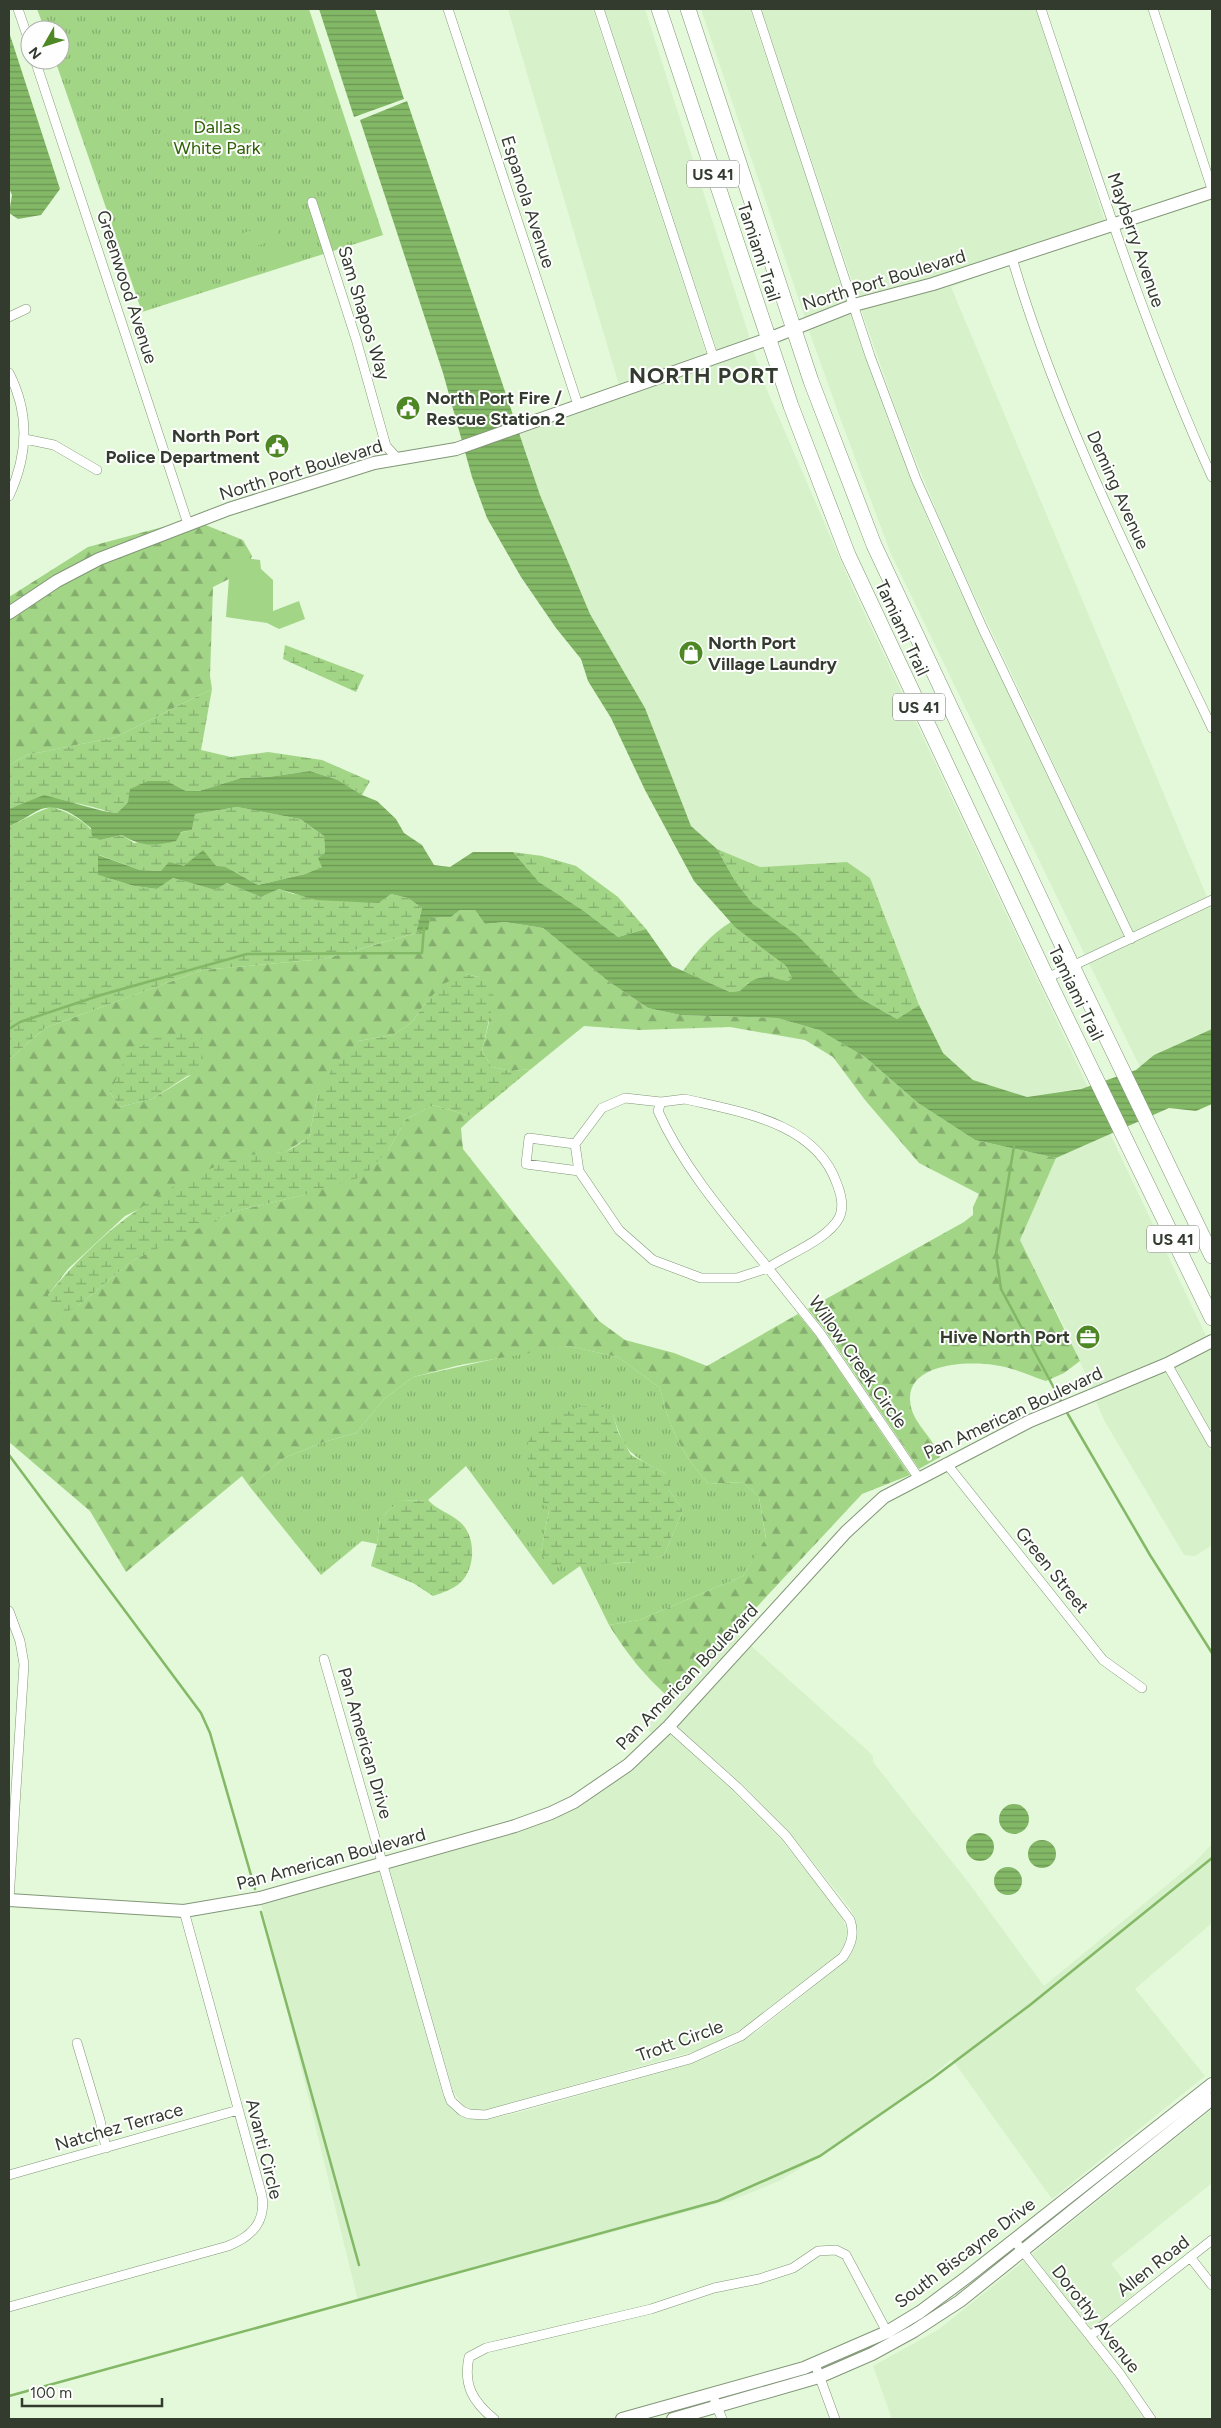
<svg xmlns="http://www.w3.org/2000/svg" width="1221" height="2428" font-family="Figtree,sans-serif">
<defs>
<pattern id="grass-tufts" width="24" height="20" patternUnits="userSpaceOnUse" patternTransform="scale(1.25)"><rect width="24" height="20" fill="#a2d586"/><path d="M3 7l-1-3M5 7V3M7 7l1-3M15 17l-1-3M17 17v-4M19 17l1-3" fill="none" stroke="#85ae6e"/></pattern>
<pattern id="forest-firs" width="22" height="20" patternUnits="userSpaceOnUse" patternTransform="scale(1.25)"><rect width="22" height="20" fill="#a2d586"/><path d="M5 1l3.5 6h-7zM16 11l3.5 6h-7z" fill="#85ae6e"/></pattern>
<pattern id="wetland-marsh" width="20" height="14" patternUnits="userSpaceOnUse" patternTransform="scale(1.25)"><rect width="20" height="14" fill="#a2d586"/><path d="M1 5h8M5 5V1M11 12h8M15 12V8" fill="none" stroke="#85ae6e"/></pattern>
<pattern id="water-rules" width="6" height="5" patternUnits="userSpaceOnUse" patternTransform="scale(1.25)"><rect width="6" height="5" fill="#83b866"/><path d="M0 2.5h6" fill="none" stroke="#6c9754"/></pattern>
</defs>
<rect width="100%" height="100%" fill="#e3f9d9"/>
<path fill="#d7f1ca" d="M508,9H593L706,353L619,385Z
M604,9H645L750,339L717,350Z
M701,9H750L848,303L805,318Z
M761,9H1036L1105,222L932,279L858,299Z
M1009,265L951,287L1207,897L1133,932L947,537L899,418L861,309Z
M851,312L889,423L937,542L1124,936L1085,955L891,554L842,423L808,328Z
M753,349L763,381L853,589L1088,1087L1027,1097L973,1080L943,1053L924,1019L881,906L793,866L760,867L717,849L691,826L645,708L590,614L540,495L520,434L580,409Z
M1212,905V1029L1154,1055L1140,1067L1089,963Z
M1110,1134L1207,1338L1165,1359L1092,1389L1065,1328L1020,1240L1056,1158Z
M1211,1347L1212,1350V1432L1174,1366Z
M1164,1370L1212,1453V1545L1195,1556L1184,1555L1104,1420L1095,1399Z
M734,1631L742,1638L653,1735L646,1726Z
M750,1645L868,1751L873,1756V1762L968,1882L1044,1986L1195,1862L1212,1844V1923L1135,1989L1205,2076L1052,2199L952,2059L897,2104L804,2166L779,2181L735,2199L358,2301L261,1903L379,1870L443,2095L452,2110L467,2119L485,2120L521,2112L691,2064L730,2048L758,2031L846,1961L853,1950L858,1932L855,1918L849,1907L789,1832L741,1783L676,1726Z
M669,1733L733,1791L781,1839L841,1914L847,1932L844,1947L839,1953L752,2023L709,2047L485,2110H471L465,2107L453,2091L389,1868L553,1818Z
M1212,2109V2183L1111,2264L1134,2294L1091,2329L1032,2254Z
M1024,2261L1116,2377L1144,2419H892L873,2366L938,2330Z"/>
<path fill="url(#grass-tufts)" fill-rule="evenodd" d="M37,9H309L383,235L142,312L55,60H60V30H45Z
M569,1346L618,1357L660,1388C669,1427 682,1455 709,1484L743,1482L759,1497L766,1539L743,1576L639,1620L609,1625L580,1566L553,1585L466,1466L428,1500L400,1501L380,1518L377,1544L362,1541L321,1575L250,1487L284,1458L324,1442L356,1433L384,1399L413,1377L521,1353ZM613,1414C624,1453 631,1455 665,1473L669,1490L683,1510L664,1555C620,1571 585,1560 541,1552L549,1510Z"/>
<path fill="url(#forest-firs)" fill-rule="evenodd" d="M203,524L243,540L252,556L245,571L213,587L210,676L212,689L116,737L27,755L9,765V619L60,585L101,563Z
M170,525L97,554L9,607V597L88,547Z
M460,910H475L485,924L505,922L543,928L608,981L648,1008L680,1015L777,1018L819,1030L865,1057L918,1103L975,1140L1056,1158L1020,1240L1080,1361L1064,1373L1046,1381C1028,1375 1012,1367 994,1365C968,1361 908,1363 910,1400C911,1423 933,1436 940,1457L919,1469L825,1330L808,1309L964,1222L973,1215V1207L979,1194L919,1163L865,1100L833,1057L805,1040L730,1027L639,1030L584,1026L531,1069L512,1071L492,1067L482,1051L489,1022L479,977L466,974L427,1001L411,1023L393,1035L358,1041L318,1094L309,1137L285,1152L246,1156L125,1216L68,1269L48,1295L79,1305L132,1261L177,1238L232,1212L304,1195L389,1149L406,1119L434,1105L473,1117L461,1128L463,1149L599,1321L625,1340L674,1353L707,1366L798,1314L816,1336L910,1475L862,1494L671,1699C645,1677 627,1654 609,1625L639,1620L743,1576L766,1538L759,1497L743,1482L709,1484C682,1455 669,1427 660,1388L618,1357L569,1346L460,1365L413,1377L384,1399L356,1433L324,1442L284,1458L250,1487L242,1476L126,1572L90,1511L9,1442V1060L45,1028L202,970L324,959L427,930L430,918L451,917ZM191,1075L152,1099L119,1107L110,1092Z"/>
<path fill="url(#wetland-marsh)" d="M285,645L364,675L356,692L283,659Z
M212,689L201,750L231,757L268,752L322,760L370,781L362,795L338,780L310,771L268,777L241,778L199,791H186L167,781L128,802L117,813C103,811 90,805 75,803C59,800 23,803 9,809V765L27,755L116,737Z
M52,807C73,814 87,822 100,840L122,835L134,843L192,830L195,814L237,807L300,819L324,836L325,853L322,867L305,874L258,885L226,867L184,866L162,871L140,870L99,855L98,875L134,886L157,889L173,878L215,890L227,883L261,897L279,889L293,894L379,903L391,894L408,898L422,908L416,933L324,959L202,970L45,1028L9,1060V826C24,821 36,811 52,807Z
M717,849L760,867L847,862L870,878L919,1005L897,1019L858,997L753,904L735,881Z
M513,852L542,856L576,866L618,897L646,929L618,937L584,911L539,882Z
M731,922L786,966L792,978L788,981L777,979L748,983L740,991L730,992L683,971C696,952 711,934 731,922Z
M466,974L479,977L491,984L494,998L482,1051L492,1067L512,1071L531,1069L473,1117L434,1105L406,1119L389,1149L364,1176L304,1195L232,1212L132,1261L79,1305L58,1317L48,1295C100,1231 165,1181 245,1156C257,1153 270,1154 283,1152C292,1150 301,1142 309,1137L318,1094L334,1066L358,1041L393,1035L411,1023L427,1001L443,984Z
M181,1033L202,1038L201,1067L152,1099L119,1107L110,1092L127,1055L155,1038Z
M601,1405L613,1414L618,1432L631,1455L665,1473L671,1487L669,1490L683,1510L664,1555L644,1562L554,1565L546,1562L541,1552L549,1510L530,1485L527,1448L529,1439L549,1420L579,1407Z
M428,1500C437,1510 450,1513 460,1522C476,1536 476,1567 461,1582C454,1589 442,1593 433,1596L413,1583L371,1566L377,1544L380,1518L400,1501Z"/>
<path fill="#a2d586" d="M275,223L280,238L248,249L243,233Z
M281,242L286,258L254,268L249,253Z
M246,558L260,560L261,569L273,580V611L299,601L305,619L279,629L267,623L226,617L230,565Z"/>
<path fill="url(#water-rules)" d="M319,9H375L404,99L354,117Z
M9,32L60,189L41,215L18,219L9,213L12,195L9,188Z
M407,101L540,495L590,614L645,708L691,826L717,849L735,881L753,904L798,936L858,997L897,1019L919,1005L943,1053L973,1080L1027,1097L1081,1089L1136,1070L1154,1055L1212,1029V1104L1196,1111L1169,1108L1056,1158L975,1140L918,1103L865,1057L819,1030L777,1018L680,1015L648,1008L608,981L543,928L505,922L485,924L475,910H460L451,917L430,918L428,930L416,933L422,908L408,898L391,894L379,903L316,900L279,889L261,897L227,883L215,890L173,878L157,889L134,886L98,875V855L140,870L161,871L169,862L184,866L203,850L216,866L226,867L258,885L305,874L322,867L318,858L325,853L324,836L300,819L237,807L195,814L192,830L181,832L176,841C155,846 141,847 122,835L100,840L92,836L91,828C75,815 57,801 37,811C27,816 20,822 9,826V809L44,795L103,811L117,813L128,802L130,789L148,781H167L186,791H199L241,778L268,777L310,771L338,780L362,795L377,801L396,819L404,833L422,845L434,865L450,867L473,852H513L539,882L584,911L618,937L646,929L672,966L730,992L740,991C757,973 766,977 788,981L792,978L786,966L735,927L694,881L645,790L611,718L588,681L581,659L556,628L521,577L487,518L472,477L443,373L360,120Z
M999 1819a15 15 0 1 1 30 0a15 15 0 1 1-30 0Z
M966 1847a14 14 0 1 1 28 0a14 14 0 1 1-28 0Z
M1028 1854a14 14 0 1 1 28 0a14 14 0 1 1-28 0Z
M994 1881a14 14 0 1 1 28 0a14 14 0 1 1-28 0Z"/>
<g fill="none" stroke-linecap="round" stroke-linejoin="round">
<path stroke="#83b866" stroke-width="2.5" d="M9,1029L20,1022L101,995L247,954L422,953L424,928
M1014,1146L996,1254L1001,1289L1062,1403
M1066,1411L1150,1555L1212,1653
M9,1455L201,1713L210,1733L255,1889
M261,1912L359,2265
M9,2396L718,2201L820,2156L933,2078L1030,2005L1212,1858"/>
<defs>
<path id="street" d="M18,9L30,44
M448,9L578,405
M599,9L713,356
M756,9L870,356L916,479L983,629L1131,939
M1041,9C1094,167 1143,325 1212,477
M1153,9L1212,189
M35,60L188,524
M312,202L356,339L386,446L398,459
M1012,258C1060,422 1139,574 1212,728
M9,317L26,309
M9,373C30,414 28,455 9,496
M25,439L54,445L97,470
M1047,978L1212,900
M685,1099C740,1112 816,1122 837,1184C841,1194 844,1208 839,1218C827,1240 788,1254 768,1268C728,1219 684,1169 658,1111L661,1102Z
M661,1102L625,1098L602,1108L575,1144L579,1171L619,1230L653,1260L701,1278H737L768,1268L820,1333L918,1477
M575,1144L529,1138L526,1164L579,1171
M1167,1364L1212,1443
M946,1463L1103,1660L1142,1688
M9,1611L20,1641L24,1664L9,1900
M324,1659L448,2093L451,2101L462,2111L469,2114L485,2115L690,2059L741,2036L843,1957C851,1945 855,1934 850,1920L786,1836L737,1787L669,1726
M77,2043L100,2120L106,2148
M9,2175L238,2110
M1014,2240L1120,2374L1151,2419
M1190,2257L1212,2285
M9,2307L228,2246C251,2237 266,2223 262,2196L184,1911
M1090,2336L1212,2240
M815,2364L835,2419
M715,2401L722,2419
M494,2419C473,2402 463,2385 469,2357L486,2348L651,2309L714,2288L759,2279L793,2268L818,2251L836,2250L846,2255L887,2332"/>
<path id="secondary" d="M9,613L57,581L99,559L229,509L374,463L456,449L768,339L854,305L933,284L1212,192
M9,1900L184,1911L260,1898L515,1826L551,1813L574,1802L628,1765L669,1726L846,1532L884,1497L1030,1421L1167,1364L1212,1341
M622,2419L804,2368L887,2332L920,2312L967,2277L1212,2084
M673,2419L819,2377L872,2354L914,2331L960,2301L1212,2099"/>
<path id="primary" d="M659,9L791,406L848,555L1047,978L1212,1318
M688,9L811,381L874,545L1072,966L1212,1256"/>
</defs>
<use href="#street" stroke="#829678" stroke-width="10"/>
<use href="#secondary" stroke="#829678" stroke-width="14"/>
<use href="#primary" stroke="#829678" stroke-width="16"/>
<use href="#street" stroke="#fff" stroke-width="9"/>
<use href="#secondary" stroke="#fff" stroke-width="12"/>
<use href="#primary" stroke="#fff" stroke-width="15"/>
</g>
<defs>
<symbol id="civic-disc" viewBox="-11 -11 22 22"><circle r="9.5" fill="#4d8825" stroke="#fefefe"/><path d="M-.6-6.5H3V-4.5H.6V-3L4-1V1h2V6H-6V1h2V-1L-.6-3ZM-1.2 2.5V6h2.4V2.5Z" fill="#fff"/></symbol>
<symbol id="shop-disc" viewBox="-11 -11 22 22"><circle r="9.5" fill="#4d8825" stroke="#fefefe"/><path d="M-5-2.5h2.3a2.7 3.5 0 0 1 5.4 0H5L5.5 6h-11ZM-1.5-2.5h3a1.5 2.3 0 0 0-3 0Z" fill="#fff"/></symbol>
<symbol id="office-disc" viewBox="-11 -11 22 22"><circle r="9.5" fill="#4d8825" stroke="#fefefe"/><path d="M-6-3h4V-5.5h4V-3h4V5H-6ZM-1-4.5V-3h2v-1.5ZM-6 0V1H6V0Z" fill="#fff"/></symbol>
</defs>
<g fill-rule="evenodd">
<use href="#civic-disc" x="394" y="394" width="28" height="28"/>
<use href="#civic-disc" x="263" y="432" width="28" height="28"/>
<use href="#shop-disc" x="677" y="639" width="28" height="28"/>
<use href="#office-disc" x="1074" y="1323" width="28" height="28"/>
</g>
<g text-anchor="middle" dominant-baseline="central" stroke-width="4" stroke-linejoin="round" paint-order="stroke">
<g fill="#fefefe" stroke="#70766d" stroke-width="1">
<rect x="687" y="160.5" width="52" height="27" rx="4"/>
<rect x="893" y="693.5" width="52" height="27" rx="4"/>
<rect x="1147" y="1225.5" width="52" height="27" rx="4"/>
</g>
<g font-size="16" font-weight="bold" fill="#333b2f">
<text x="713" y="174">US 41</text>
<text x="919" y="707">US 41</text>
<text x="1173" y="1239">US 41</text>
</g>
<g font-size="18" fill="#306008" stroke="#fefefe">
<text x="217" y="127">Dallas<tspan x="217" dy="21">White Park</tspan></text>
</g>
<g font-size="18" fill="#333b2f" stroke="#fefefe">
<text transform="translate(528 202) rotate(72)">Espanola Avenue</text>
<text transform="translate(1136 240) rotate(71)">Mayberry Avenue</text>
<text transform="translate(759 252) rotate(72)">Tamiami Trail</text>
<text transform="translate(884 280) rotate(-17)">North Port Boulevard</text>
<text transform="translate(127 287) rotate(72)">Greenwood Avenue</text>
<text transform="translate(364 313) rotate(73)">Sam Shapos Way</text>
<text transform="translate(301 470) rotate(-17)">North Port Boulevard</text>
<text transform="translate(1118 490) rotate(66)">Deming Avenue</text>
<text transform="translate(902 628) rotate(65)">Tamiami Trail</text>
<text transform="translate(1076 993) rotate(64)">Tamiami Trail</text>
<text transform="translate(858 1362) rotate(55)">Willow Creek Circle</text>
<text transform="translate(1013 1413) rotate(-25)">Pan American Boulevard</text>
<text transform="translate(1052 1570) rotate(51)">Green Street</text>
<text transform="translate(687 1677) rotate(-46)">Pan American Boulevard</text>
<text transform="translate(365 1743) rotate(74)">Pan American Drive</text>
<text transform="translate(331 1859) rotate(-15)">Pan American Boulevard</text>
<text transform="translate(680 2041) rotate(-20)">Trott Circle</text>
<text transform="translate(119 2127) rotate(-16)">Natchez Terrace</text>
<text transform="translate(264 2149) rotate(76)">Avanti Circle</text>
<text transform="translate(965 2253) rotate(-37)">South Biscayne Drive</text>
<text transform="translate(1153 2266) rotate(-38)">Allen Road</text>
<text transform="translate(1096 2319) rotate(52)">Dorothy Avenue</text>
</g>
<g font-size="18" font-weight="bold" fill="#333b2f" stroke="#fefefe" text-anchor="start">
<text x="426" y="398">North Port Fire /<tspan x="426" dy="21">Rescue Station 2</tspan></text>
<text x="260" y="436" text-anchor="end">North Port<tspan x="260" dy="21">Police Department</tspan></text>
<text x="708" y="643">North Port<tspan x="708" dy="21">Village Laundry</tspan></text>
<text x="1070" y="1337" text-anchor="end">Hive North Port</text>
</g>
<g font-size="22" font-weight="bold" letter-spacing="1" fill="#333b2f" stroke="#fefefe">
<text x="704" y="375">NORTH PORT</text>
</g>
</g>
<rect width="1221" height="2428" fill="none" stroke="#333b2f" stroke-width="20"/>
<g transform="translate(45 45) rotate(231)"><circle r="24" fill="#fefefe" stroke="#adb0ab"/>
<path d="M0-4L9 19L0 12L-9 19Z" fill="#4d8825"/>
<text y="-8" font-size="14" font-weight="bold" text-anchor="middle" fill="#333b2f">N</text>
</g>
<path d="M22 2398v8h140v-8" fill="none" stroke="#333b2f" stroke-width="2.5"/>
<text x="30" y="2398" font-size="15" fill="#333b2f" stroke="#fefefe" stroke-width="4" paint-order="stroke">100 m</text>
</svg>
